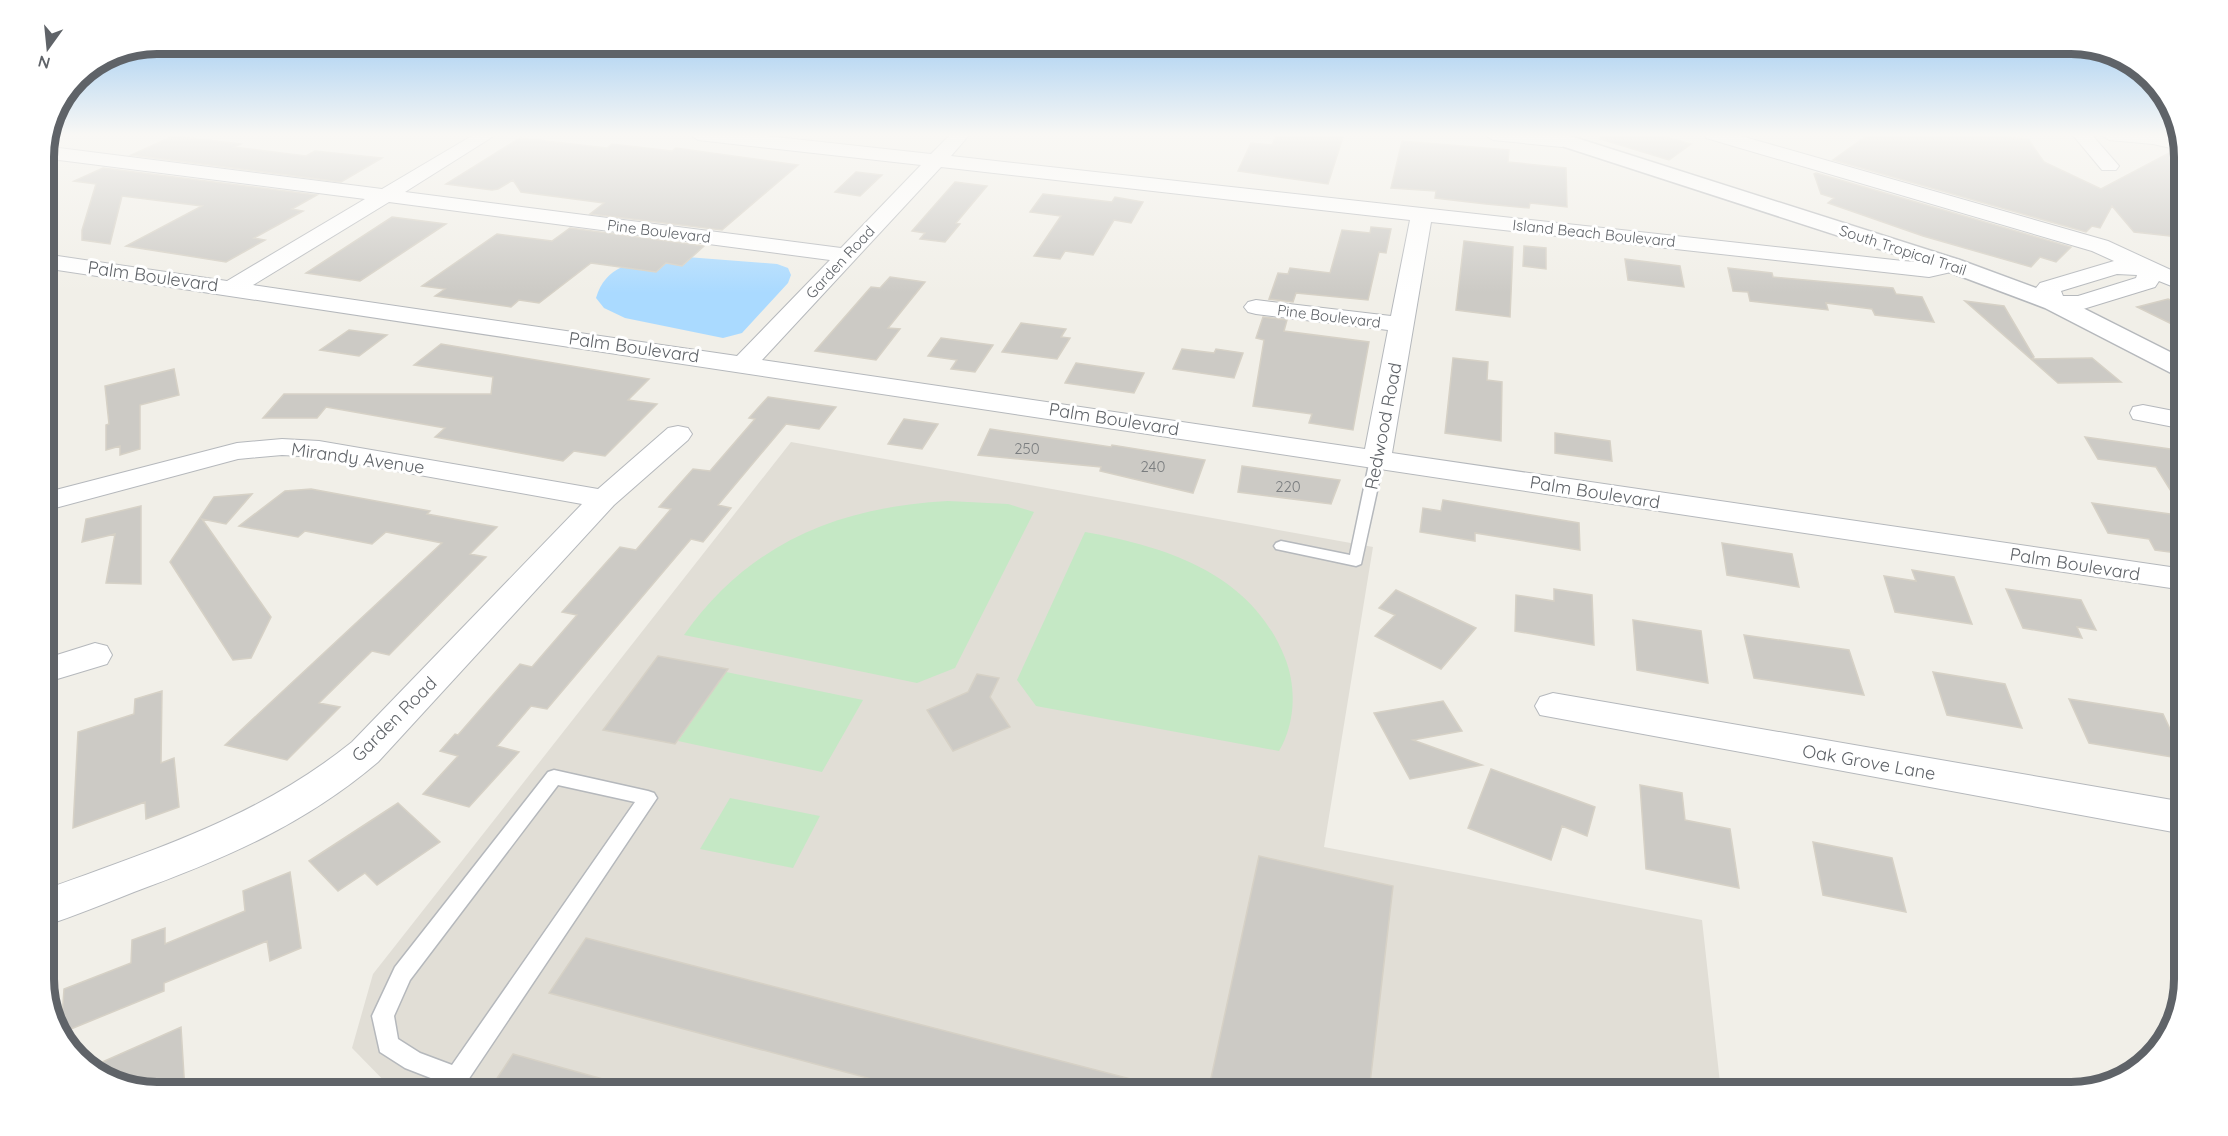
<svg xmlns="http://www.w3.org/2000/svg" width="2228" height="1136" font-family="Quicksand,sans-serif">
<rect width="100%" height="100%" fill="#f1efe8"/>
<path fill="#e1ded6" d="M791,442L1373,547L1324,847L1702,920L1721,1092H395L352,1048L373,974Z"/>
<path fill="#c5e8c5" d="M948,501L1008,504L1034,512L955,668L917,683L684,635C749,543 838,507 948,501Z
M1085,532C1168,547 1252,574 1285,658C1297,688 1295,724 1279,751L1036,706L1017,680Z
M726,672L863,700L822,772L678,741Z
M730,798L820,816L793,868L700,849Z"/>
<path fill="#aadaff" d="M661,255L777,264L788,268L791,275L788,283L742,333L723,338L625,318L604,308L596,298C606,265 631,264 661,255Z"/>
<path fill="#cccac5" stroke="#d6d1c6" stroke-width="1.5" d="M1277,134H1344L1328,184L1238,171L1251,143L1272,145Z
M1601,134H1656L1691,144L1669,160L1600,139Z
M1869,134H1974L2028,139L2044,162L2101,189L2169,153L2184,157V253L2170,236L2134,232L2112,206L2100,228L2092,226L2086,232L1833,160Z
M173,136L241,144L234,147L306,156L315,151L382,158L341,182L131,155Z
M520,138L607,148L612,144L672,151L676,148L798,165L722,230L590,214L604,203L521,192L513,180L498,189L492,190L446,184Z
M1402,141L1509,150L1508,162L1566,168L1567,207L1530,203L1529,208L1486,204L1435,198L1436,191L1391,188Z
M103,168L317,195L292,209L303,211L254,238L265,240L226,262L126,246L202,206L122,196L110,244L82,240V230L96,184L74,181Z
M856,172L882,175L860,196L835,192Z
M1816,173L2071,247L2056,262L2040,257L2031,267L1923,236L1828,203L1834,198L1821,194L1814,174Z
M955,182L987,186L956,223L960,224L945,242L920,239L925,233L912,231Z
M1043,194L1112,202L1115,197L1143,202L1131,223L1114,220L1093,255L1065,251L1060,259L1034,256L1061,216L1030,212Z
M392,217L446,224L360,281L306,273Z
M1371,227L1391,229L1386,253L1379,252L1368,300L1296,293L1293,302L1269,299L1278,273L1288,274L1290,268L1330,273L1342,230L1370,233Z
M570,228L704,246L682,266L666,263L656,272L591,263L539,303L519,300L511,307L435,296L445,289L422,286L497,234L552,241Z
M1464,241L1513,247L1510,317L1456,310Z
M1524,246L1546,248V269L1523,266Z
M1625,259L1680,266L1684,287L1628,280Z
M1728,268L1772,273L1773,277L1893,288L1896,294L1922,297L1934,322L1875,315L1872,309L1826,303L1828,310L1750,301L1748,292L1733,291Z
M890,277L925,282L888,328L900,329L876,360L815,351L871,287L880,288Z
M2168,299L2184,306V330L2137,307Z
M1965,301L2004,306L2034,357L2032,359L2092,358L2121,382L2058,383Z
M1263,317L1287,320L1284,331L1369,342L1353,430L1309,423L1312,414L1253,406L1264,340L1256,338Z
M1021,323L1066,329L1061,337L1070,338L1057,359L1002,352Z
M349,330L387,335L359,356L320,350Z
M941,338L993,345L975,372L951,369L957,360L928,356Z
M441,344L649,379L628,400L657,404L605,456L574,451L563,461L435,437L445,428L326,407L317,418H263L284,394H491L493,377L414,365Z
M1182,349L1214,353L1216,349L1243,353L1234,378L1173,369Z
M1453,358L1488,362L1487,380L1502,382L1501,441L1445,433Z
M1076,363L1144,373L1134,393L1065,383Z
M174,369L179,395L140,405V449L120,455V446L106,450V425L109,424L105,386Z
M768,397L836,407L819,429L786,424L718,505L731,508L703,542L691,539L547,709L531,706L497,746L519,752L469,807L423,794L458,756L440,751L455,734L458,735L520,664L532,667L577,615L562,612L620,547L636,550L671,509L659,507L693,469L710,471L755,419L749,418Z
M904,419L938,424L922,449L888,444Z
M990,429L1111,447L1112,445L1205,460L1193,493L1100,471L1101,467L978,455Z
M1555,433L1610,441L1612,461L1555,453Z
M2085,437L2184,451V512L2156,467L2098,459Z
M1242,466L1340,480L1331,504L1238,492Z
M311,489L430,511L427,514L497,527L470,554L486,557L389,655L372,651L319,703L340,707L287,760L225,745L442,543L386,532L372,544L305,531L298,537L239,526L285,491Z
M252,494L226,524L202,519L271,617L251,658L233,660L170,562L214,497Z
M1443,500L1579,523L1580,550L1475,533V541L1420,532L1423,508L1441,511Z
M2092,503L2184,516V554L2155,550L2149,539L2108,533Z
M141,506V584L106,583L115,534L82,542L86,519Z
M1722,543L1792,554L1799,587L1727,575Z
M1912,570L1954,577L1972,624L1895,612L1884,576L1916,581Z
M1554,589L1592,595L1594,645L1515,631L1516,595L1554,601Z
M2006,589L2081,600L2096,630L2077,627L2082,638L2023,628Z
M1396,590L1476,628L1441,669L1375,636L1395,615L1379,608Z
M1633,620L1701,631L1708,683L1637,670Z
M1744,635L1849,650L1864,695L1754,678Z
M658,656L728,669L675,744L603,730Z
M1933,672L2005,684L2022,728L1947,715Z
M977,674L999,678L990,697L1010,727L953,751L927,710L968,692Z
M162,691L161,763L174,758L179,807L146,819L145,802L73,828L78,732L134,714L135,699Z
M2069,699L2163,714L2184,759L2089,743Z
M1443,701L1462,731L1413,740L1482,765L1410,779L1374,713Z
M1491,769L1595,807L1587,836L1562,826L1551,860L1468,828Z
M1640,785L1682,793L1685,820L1730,829L1739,888L1646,869Z
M398,803L440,842L377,885L365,873L338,891L309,861Z
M1813,842L1892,858L1906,912L1823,895Z
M1259,856L1393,886L1369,1092H1290L1264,1086L1263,1092H1208Z
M290,872L301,948L270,961L267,941L164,983V991L61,1033L64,989L131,963L132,940L165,928V944L245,911L243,891Z
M586,938L1154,1085L1153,1092H920L549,993Z
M181,1027L185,1092H157L107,1081L91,1067Z
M513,1054L628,1086L627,1092H488Z"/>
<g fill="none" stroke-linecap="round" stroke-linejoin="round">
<defs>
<path id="service" d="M1377,455L1384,459L1361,564L1356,566L1276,549L1274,546L1276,543L1281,541L1350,555L1370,459Z
M554,770L648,791L654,793L657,798L460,1092H436L441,1082L405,1068L380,1052L372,1016L395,967L548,772ZM558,785L635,802L452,1065L420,1053L398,1039L394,1016L410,980Z"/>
<path id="minor" d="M475,134H497L405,192L841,248L921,165L698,140L689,134H749L931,154L951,134H970L951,156L1903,261L1929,263L1952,258L1960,260L1963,265L1960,270L1929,277L1431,222L1392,453L2184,569V590L44,268V254L227,281L365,199L59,160L44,163V151L59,148L382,189ZM941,167L1410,220L1391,316L1256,300L1248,302L1244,307L1248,312L1256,314L1388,330L1365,449L762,360ZM389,202L830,260L737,356L253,285Z
M1484,134H1549L1569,137L1571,141L1562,147L1493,140Z
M1704,134H1734L2108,241L2184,276V291L2159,281L2155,287L2080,310L2046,308L2036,288L2040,283L2114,261L2092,251L1706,138ZM2117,274L2137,275L2136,278L2078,296H2063L2061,291Z
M2072,134H2091L2119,166L2116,170H2102Z
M2100,134H2161L2181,140L2184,151L2153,144L2109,140Z
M2143,405L2184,413V429L2133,419L2130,413L2133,407Z
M678,426L688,428L692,434L688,440L614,505L378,762C304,825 224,859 134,892C104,904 74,916 44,926V890C155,849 258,818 352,742L582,504L319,457L282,455L238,459L44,511V493L237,443L282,439L319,441L598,489L668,428Z
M95,643L107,646L112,655L107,664L44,683V659Z
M1553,693L2184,802V834L1540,715L1535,706L1540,697Z"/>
<path id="tertiary" d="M1534,134H1564L1960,260L2063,298L2184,359V377L2175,375L2045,308L1944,270L1537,138Z"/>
</defs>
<use href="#service" stroke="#b5b8bc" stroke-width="3"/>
<use href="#minor" stroke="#b5b8bc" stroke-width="2"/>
<use href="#tertiary" stroke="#b5b8bc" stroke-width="3"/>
<use href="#service" fill="#fff" fill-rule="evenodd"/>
<use href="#minor" fill="#fff" fill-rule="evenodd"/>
<use href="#tertiary" fill="#fff" fill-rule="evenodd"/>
</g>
<linearGradient id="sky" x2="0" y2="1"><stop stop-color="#8fc3f1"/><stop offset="0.46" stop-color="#f9f8f5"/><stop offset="1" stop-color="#f9f8f5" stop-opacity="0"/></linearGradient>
<rect width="2228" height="293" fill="url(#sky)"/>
<g text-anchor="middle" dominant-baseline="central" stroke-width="6" stroke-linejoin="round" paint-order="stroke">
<g font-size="15" fill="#5f6368" stroke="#fff">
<text transform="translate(659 231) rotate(7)">Pine Boulevard</text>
<text transform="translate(1594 233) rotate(6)">Island Beach Boulevard</text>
<text transform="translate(1903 250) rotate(18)">South Tropical Trail</text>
<text transform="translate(840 262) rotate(-47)">Garden Road</text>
<text transform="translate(1329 316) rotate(7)">Pine Boulevard</text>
</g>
<g font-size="15" fill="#7a7d7f">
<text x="1027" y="448">250</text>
<text x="1153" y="466">240</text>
<text x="1288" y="486">220</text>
</g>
<g font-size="18" fill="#5f6368" stroke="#fff">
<text transform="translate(153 276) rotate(8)">Palm Boulevard</text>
<text transform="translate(634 347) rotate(8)">Palm Boulevard</text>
<text transform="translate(1114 419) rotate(9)">Palm Boulevard</text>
<text transform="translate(1383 426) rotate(-79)">Redwood Road</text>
<text transform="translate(358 458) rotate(8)">Mirandy Avenue</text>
<text transform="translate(1595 492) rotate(9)">Palm Boulevard</text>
<text transform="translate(2075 564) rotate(9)">Palm Boulevard</text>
<text transform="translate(394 719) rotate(-45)">Garden Road</text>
<text transform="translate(1869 762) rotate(10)">Oak Grove Lane</text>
</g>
</g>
<path d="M0 0H2228V1136H0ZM157 54H2071A103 103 0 0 1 2174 157V979A103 103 0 0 1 2071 1082H157A103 103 0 0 1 54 979V157A103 103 0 0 1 157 54Z" fill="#fff" fill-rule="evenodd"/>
<path fill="none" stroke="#5f6368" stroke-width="8" d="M157 54H2071A103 103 0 0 1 2174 157V979A103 103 0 0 1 2071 1082H157A103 103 0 0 1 54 979V157A103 103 0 0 1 157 54Z"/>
<g transform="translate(48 48) rotate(195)" stroke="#ffffff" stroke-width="4.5" paint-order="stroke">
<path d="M0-4.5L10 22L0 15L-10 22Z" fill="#5f6368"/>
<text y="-9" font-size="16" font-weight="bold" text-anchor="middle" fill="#5f6368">N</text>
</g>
</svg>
